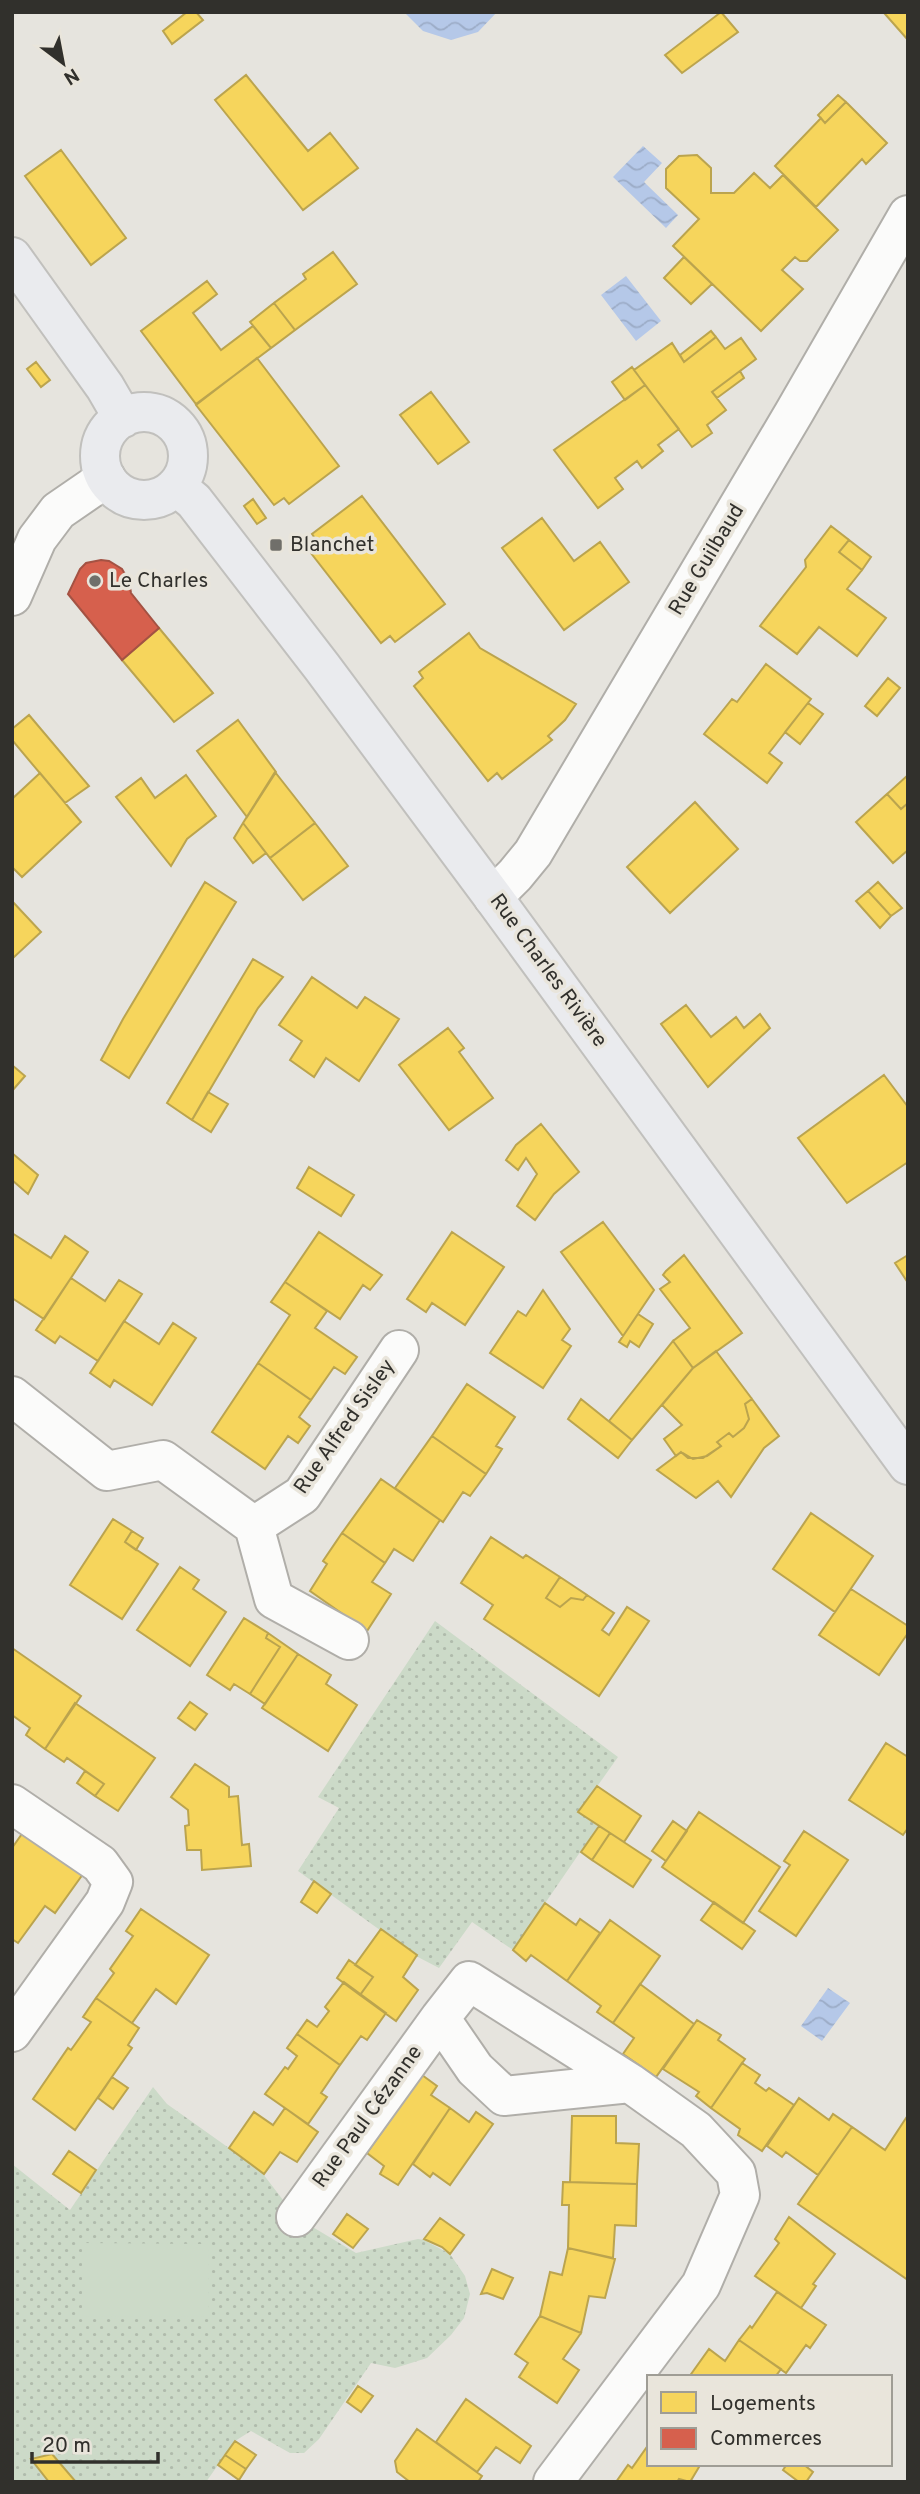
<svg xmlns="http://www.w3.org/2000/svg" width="920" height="2494" font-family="Overpass,sans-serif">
<defs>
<pattern id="grass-dots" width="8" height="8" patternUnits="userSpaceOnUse" patternTransform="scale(1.75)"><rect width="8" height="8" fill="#ccdac8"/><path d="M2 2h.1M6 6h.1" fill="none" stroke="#b0bbac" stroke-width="1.8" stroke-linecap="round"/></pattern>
<pattern id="water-waves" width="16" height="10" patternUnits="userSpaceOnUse" patternTransform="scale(1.75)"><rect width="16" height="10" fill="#b5c8e8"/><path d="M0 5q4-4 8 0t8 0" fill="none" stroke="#9cacc7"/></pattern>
</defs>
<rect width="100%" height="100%" fill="#e6e4de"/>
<path fill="url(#grass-dots)" d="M435,1621L618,1757L579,1812L598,1826L513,1950L472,1922L439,1968L416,1956L298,1871L339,1808L318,1797Z
M153,2087L167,2104L260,2170L296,2217L356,2253L418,2239L424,2240L450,2254L465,2276L470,2294L464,2318L451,2335L427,2358L395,2368L371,2363L319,2439L304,2453H290L251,2431L235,2441L206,2482H12V2164L70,2210Z"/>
<path fill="#ccdac8" d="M82,2243L209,2244L208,2317L82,2316Z"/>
<path fill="url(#water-waves)" d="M404,12H497L478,32L451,40L423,31Z
M643,146L662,163L644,182L678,215L666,228L613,177Z
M626,276L661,321L636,341L601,295Z
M828,1988L850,2003L822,2041L801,2026Z"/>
<path fill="#f6d55c" stroke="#bba44e" stroke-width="2" d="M187,12H196L203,20L172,44L163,31Z
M721,12L738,32L682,73L665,55Z
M908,12V40L885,14L887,12Z
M246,75L308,151L330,133L358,168L303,210L215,100Z
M838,95L846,102L825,123L818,115Z
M846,102L887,143L866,164L862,159L816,207L775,166L821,118L825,123Z
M61,150L126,238L91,265L25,176Z
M697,155L711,168V193H734L754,173L770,188L783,175L838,230L807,261H800L795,257L782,270L803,289L761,331L673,246L699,219L666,188V169L679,156Z
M333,252L357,284L295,330L274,303L306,279L303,274Z
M684,257L712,284L691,304L664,278Z
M207,281L217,294L193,313L221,350L253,326L271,348L196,404L141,331Z
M274,303L295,330L271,348L250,322Z
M711,331L716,337L684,362L680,355Z
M716,337L725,349L741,338L756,359L712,392L726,410L707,425L712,433L692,447L634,370L672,343L684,362Z
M257,358L339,466L289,504L284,498L274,505L196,405Z
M36,362L50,380L41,387L27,369Z
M632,367L645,385L625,400L612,382Z
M740,371L744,378L717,398L712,392Z
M645,385L679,429L658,445L663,451L642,468L637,461L615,478L623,489L598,508L554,450Z
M431,392L469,442L438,464L400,415Z
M362,496L445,604L395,642L390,636L381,643L307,548L317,541L312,534Z
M253,499L266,518L257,524L244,506Z
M542,518L574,561L600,542L629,582L564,630L502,548Z
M831,526L849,540L839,552L862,570L847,589L886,618L857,656L819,627L797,654L760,626L806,567L805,560Z
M849,540L871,557L862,570L839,552Z
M159,628L213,693L174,722L122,660Z
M469,633L480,648L576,704L565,720L548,736L552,740L502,779L497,773L488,781L414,686L423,678L419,672Z
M766,664L811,699L769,753L782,763L767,783L704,734L732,699L737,702Z
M888,678L900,688L877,716L865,706Z
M808,703L823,714L800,744L785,732Z
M29,715L89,786L65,803L12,740V729Z
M238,720L276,772L247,817L197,751Z
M275,772L315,823L270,858L243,823Z
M40,773L81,822L22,877L12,867V799Z
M186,775L216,816L187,839L171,866L116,797L141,778L155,798Z
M908,775V803L901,809L887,794Z
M887,794L901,809L908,803V850L893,863L856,822Z
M695,802L738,849L670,913L627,867Z
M243,823L266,853L253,863L234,838Z
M315,823L348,866L303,900L270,858Z
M205,882L236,902L129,1078L101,1060L123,1019Z
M878,882L902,908L891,916L868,891Z
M868,891L891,916L880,928L856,901Z
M12,901L41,932L12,959Z
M253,959L283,977L258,1008L192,1120L167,1103Z
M312,977L357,1008L365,997L399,1019L359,1081L326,1058L314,1077L290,1060L302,1041L279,1025Z
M686,1005L711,1037L736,1017L744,1028L760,1014L770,1028L708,1087L661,1024Z
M448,1028L464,1048L459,1052L493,1098L449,1130L399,1065Z
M12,1065L25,1076L12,1091Z
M884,1075L908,1107V1162L847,1203L798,1138Z
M208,1092L228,1104L211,1132L192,1120Z
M541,1124L579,1172L554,1194L535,1220L517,1206L537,1174L526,1158L518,1170L506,1160L516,1145Z
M12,1153L38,1175L28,1194L12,1180Z
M309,1167L354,1195L341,1216L297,1188Z
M603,1222L654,1290L623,1336L561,1252Z
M319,1232L382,1275L370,1290L363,1285L340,1319L285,1282Z
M452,1232L504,1267L465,1325L432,1303L426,1312L407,1299Z
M12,1233L51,1258L65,1236L88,1252L44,1319L12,1298Z
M684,1255L742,1333L693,1368L673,1341L690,1328L660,1289L670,1282L663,1275L666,1271Z
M908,1255V1283L895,1263Z
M71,1278L105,1301L119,1280L142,1294L98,1361L60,1336L55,1343L36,1330Z
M285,1282L327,1311L315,1328L357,1357L345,1374L334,1367L311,1400L258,1363L290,1315L271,1302Z
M543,1290L570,1329L562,1340L571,1346L543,1388L490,1353L518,1311L526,1316Z
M638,1314L653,1324L639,1347L630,1341L627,1347L619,1342Z
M124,1321L159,1344L173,1323L196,1338L152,1405L114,1380L110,1387L90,1373Z
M673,1341L693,1368L632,1440L609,1421Z
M716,1351L752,1399L745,1404L749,1419L744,1428L733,1437L729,1433L717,1442L721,1446L707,1456L693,1459L681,1452L676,1456L664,1439L682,1425L662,1405L693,1368Z
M258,1363L311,1400L299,1417L310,1426L298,1443L288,1436L265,1469L212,1432Z
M467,1384L515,1417L496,1446L502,1449L486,1474L432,1436Z
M581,1399L632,1440L618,1458L568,1419Z
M752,1399L779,1436L764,1448L731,1497L718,1481L696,1498L657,1470L681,1452L688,1458H703L721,1446L717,1442L729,1433L733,1437L744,1428L749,1419L745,1404Z
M432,1436L486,1474L470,1496L463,1492L443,1522L395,1488Z
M381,1479L440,1520L413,1561L394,1549L385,1563L342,1533Z
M811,1513L873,1556L835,1612L773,1569Z
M113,1519L132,1531L125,1542L158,1564L122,1619L70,1585Z
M132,1531L143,1538L136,1550L125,1542Z
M342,1533L385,1563L372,1582L391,1594L367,1631L310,1591L327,1564L323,1561Z
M491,1537L523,1558L526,1555L560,1577L546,1598L560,1607L571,1598L583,1600L587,1595L614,1613L602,1630L609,1635L627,1607L649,1621L599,1696L484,1619L493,1605L461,1583Z
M180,1567L199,1580L193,1589L226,1612L190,1666L137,1630Z
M560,1577L587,1595L583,1600L571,1598L560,1607L546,1598Z
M851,1589L908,1626V1633L879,1675L819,1635Z
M244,1618L268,1633L266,1638L280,1647L250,1694L234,1684L230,1690L207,1675Z
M268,1633L298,1654L265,1704L250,1694L280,1647L266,1638Z
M12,1648L81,1696L45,1749L26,1735L30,1728L12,1715Z
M298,1654L331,1675L326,1684L357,1705L328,1751L262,1708Z
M190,1702L207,1714L195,1730L178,1718Z
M75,1703L155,1758L118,1811L95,1796L104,1784L67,1758L64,1762L45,1749Z
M886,1743L908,1757V1828L903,1835L849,1800Z
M195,1764L229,1787V1797L238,1796L242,1845L249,1844L251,1866L202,1870L201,1850H187L185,1826L189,1825L188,1810L171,1797Z
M85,1771L104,1784L95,1796L77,1783Z
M597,1786L641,1816L624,1842L578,1812Z
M699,1812L780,1867L743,1923L662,1867Z
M673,1821L687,1831L666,1861L652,1851Z
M599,1826L610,1833L592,1860L581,1852Z
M24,1831L83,1874L55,1913L45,1906L18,1943L12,1939V1848Z
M804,1831L848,1860L796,1936L759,1911L790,1865L784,1861Z
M610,1833L651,1860L633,1887L592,1860Z
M314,1881L331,1894L317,1913L301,1902Z
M714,1902L755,1931L742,1949L701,1920Z
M545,1903L576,1925L580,1919L600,1933L567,1981L531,1955L526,1961L513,1950Z
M141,1909L209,1955L176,2004L156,1989L132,2023L96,1998L114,1973L110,1969L133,1936L126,1931Z
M610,1920L660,1956L613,2023L597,2012L601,2006L567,1981Z
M381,1929L417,1955L403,1977L418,1990L396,2021L360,1995L373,1977L355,1965Z
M349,1960L373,1977L360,1995L337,1978Z
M344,1982L386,2013L367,2040L361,2036L340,2065L297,2034L307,2020L317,2027L329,2011L325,2007Z
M640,1984L694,2024L656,2077L623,2054L634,2038L613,2023Z
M96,1998L139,2028L128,2045L132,2048L75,2130L33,2099L68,2048L71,2050L91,2022L83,2017Z
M697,2020L721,2035L718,2040L745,2059L711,2108L696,2096L699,2092L663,2069Z
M297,2034L340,2065L321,2093L327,2097L308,2124L265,2094L285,2067L288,2069L297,2056L287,2048Z
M742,2063L760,2075L755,2083L766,2091L769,2088L794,2105L762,2151L738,2135L740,2129L711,2108Z
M422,2075L437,2086L431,2095L450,2108L398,2185L380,2174L384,2166L367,2153Z
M112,2077L128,2088L113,2109L98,2098Z
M799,2098L829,2120L833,2114L852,2127L818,2175L786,2152L782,2157L767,2146Z
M285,2108L318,2132L297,2162L280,2152L264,2174L229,2148L254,2112L273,2125Z
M450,2108L469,2122L476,2112L493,2124L450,2185L433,2173L430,2177L413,2164Z
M908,2115V2280L798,2204L852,2127L885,2150Z
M572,2116H616V2143L639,2144L637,2184L570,2182Z
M69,2151L96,2170L81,2193L53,2174Z
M563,2182L637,2184L636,2226L615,2225L613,2258L568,2248L569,2205H562Z
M347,2214L368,2229L353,2248L333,2234Z
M789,2217L835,2254L813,2284L816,2286L801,2308L755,2276L779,2243L775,2239Z
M440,2218L464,2235L450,2254L442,2247L424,2239Z
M568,2248L615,2259L605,2298L589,2296L581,2333L540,2316L550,2272L562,2275Z
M492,2269L513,2278L503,2299L487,2293L481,2294Z
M777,2292L826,2325L810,2348L806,2345L786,2373L739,2340L750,2326L752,2328Z
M540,2316L581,2333L563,2359L579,2370L557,2403L519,2377L528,2363L515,2354Z
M739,2340L781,2369L775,2377H689L709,2349L725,2361Z
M358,2386L373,2396L361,2412L347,2402Z
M466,2399L531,2446L520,2463L496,2447L477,2472L436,2442Z
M417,2429L482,2476L478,2482H410L397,2472L395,2461Z
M235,2441L256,2455L246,2469L225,2455Z
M649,2444V2464H695L699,2467L690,2482L679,2479L677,2482H616L628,2465L632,2468Z
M52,2454L76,2482H49L31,2459Z
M225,2455L246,2469L239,2480L218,2465Z
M787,2464H803L813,2472L806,2482H799L783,2470Z"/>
<path fill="#d6604d" stroke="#a45243" stroke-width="2" d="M101,560L109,561L122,569L129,581L131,593L159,628L122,660L68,594L80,569L86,563Z"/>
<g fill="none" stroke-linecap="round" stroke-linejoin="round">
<defs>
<path id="minor" d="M12,596L37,539L58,511L106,478
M493,897L515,875L533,853L795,411L908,215
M12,1396L107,1471L163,1460L254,1526L302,1495L399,1350
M254,1526L274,1599L349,1640
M12,1804L100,1864L113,1882L105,1902L12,2032
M296,2217L440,2018
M553,2482L701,2285L740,2195L736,2173L696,2130L630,2083L469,1981L440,2018L475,2069L504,2096L630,2083"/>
<path id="major" d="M12,257L105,387L123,418
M100 456a44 44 0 1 1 88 0a44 44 0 1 1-88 0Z
M176,486L194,501L322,667L493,897L908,1465"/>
</defs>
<use href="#minor" stroke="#b0aea9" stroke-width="42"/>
<use href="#major" stroke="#c1c0bd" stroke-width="42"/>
<use href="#minor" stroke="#fbfbfa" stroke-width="38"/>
<use href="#major" stroke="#eaebee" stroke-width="38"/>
</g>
<g fill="#706f6a" stroke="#e9e5db" stroke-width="2.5">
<rect x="269" y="538" width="14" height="14" rx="3.5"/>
<circle cx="95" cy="581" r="7"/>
</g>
<g text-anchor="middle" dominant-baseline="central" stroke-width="7" stroke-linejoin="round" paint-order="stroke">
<g font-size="21" fill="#31302c" stroke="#e9e5db" text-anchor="start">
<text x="290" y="545">Blanchet</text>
<text x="109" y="581">Le Charles</text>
</g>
<g font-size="21" fill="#31302c" stroke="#e9e5db">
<text transform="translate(707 560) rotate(-59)">Rue Guilbaud</text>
<text transform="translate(548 971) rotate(54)">Rue Charles Rivière</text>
<text transform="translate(345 1427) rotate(-55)">Rue Alfred Sisley</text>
<text transform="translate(368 2117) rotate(-54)">Rue Paul Cézanne</text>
</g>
</g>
<rect width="920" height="2494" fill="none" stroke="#31302c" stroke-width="28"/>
<rect x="647" y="2375" width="245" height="91" fill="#e9e5db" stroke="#9f9d95" stroke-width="2"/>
<rect x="661" y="2392" width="35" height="21" fill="#f6d55c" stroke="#9f9d95" stroke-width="2"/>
<text x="710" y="2410" font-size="21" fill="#31302c">Logements</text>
<rect x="661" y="2428" width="35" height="21" fill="#d6604d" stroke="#9f9d95" stroke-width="2"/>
<text x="710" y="2445" font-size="21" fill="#31302c">Commerces</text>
<g transform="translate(63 63) rotate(148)" stroke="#e9e5db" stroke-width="5" paint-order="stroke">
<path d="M0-5L12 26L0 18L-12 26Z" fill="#31302c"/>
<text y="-10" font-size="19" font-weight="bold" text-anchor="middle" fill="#31302c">N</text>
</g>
<path d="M32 2452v10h126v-10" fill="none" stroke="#31302c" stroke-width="3.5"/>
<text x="42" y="2452" font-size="21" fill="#31302c" stroke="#e9e5db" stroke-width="5" paint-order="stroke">20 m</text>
</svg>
